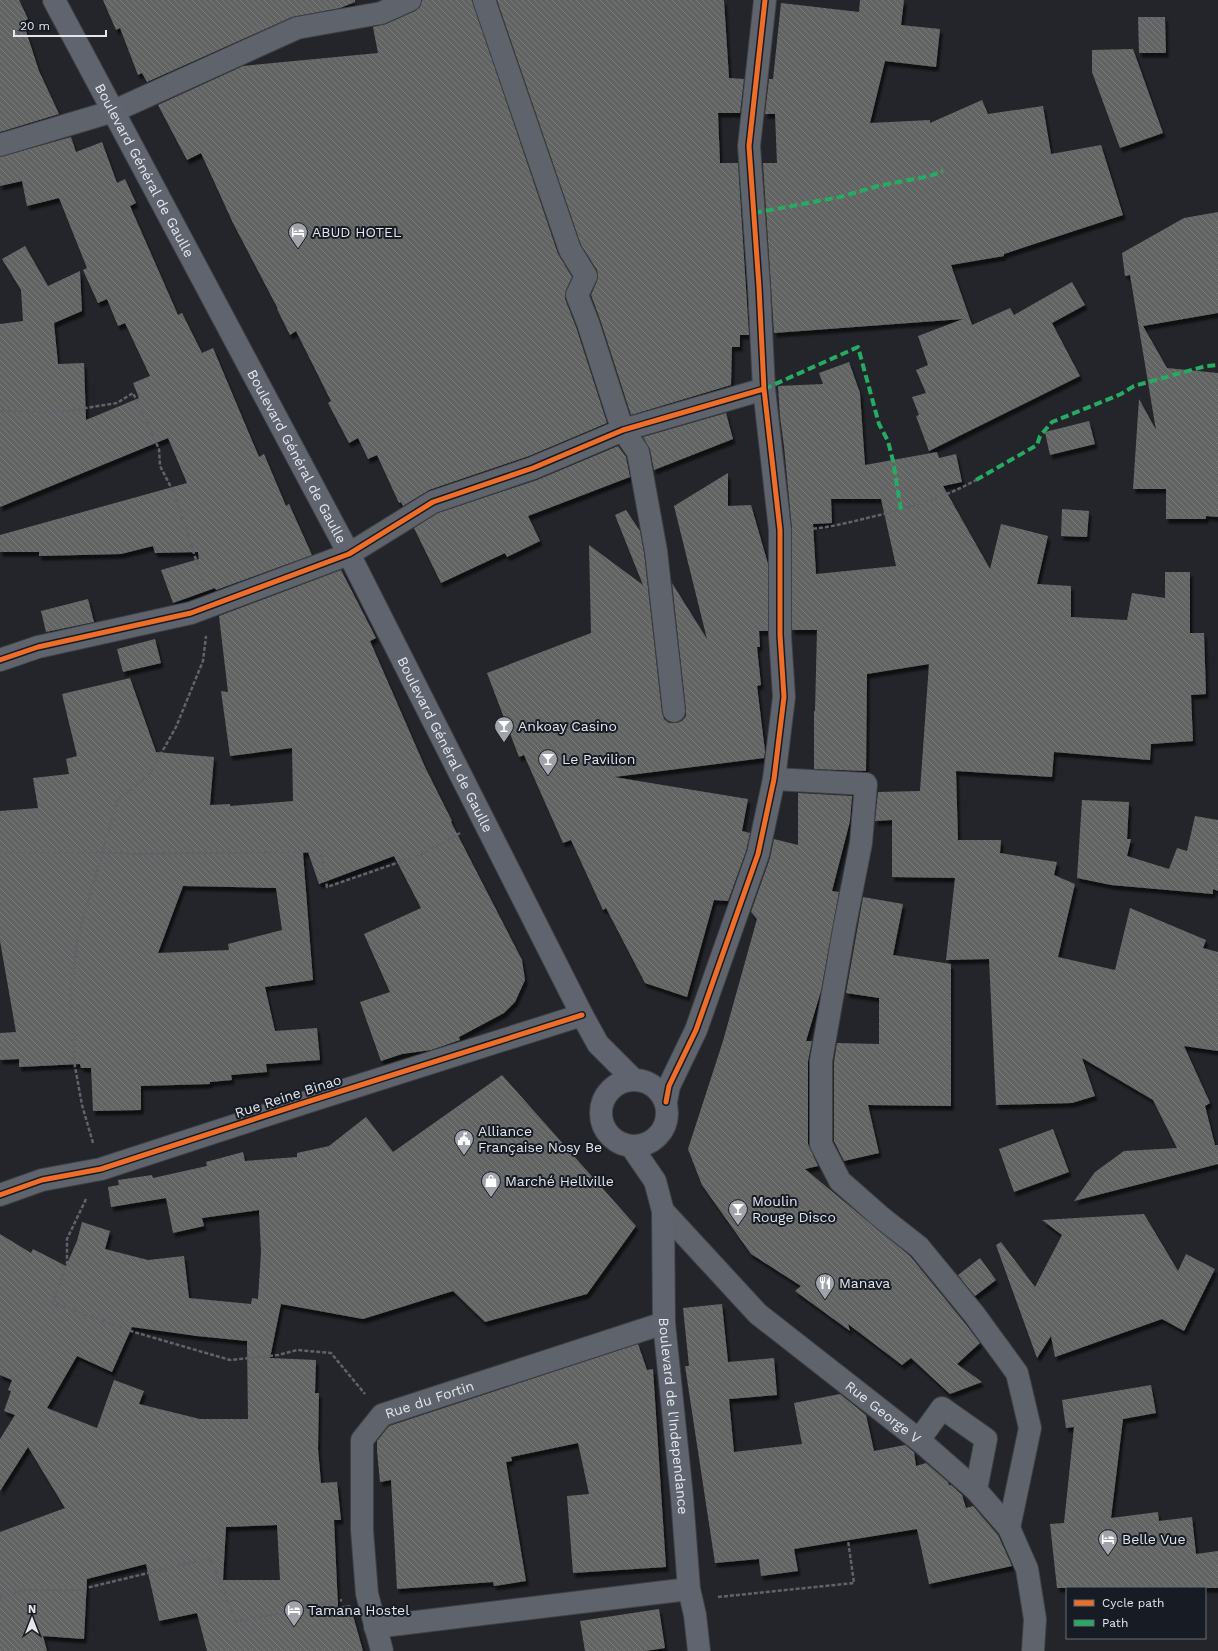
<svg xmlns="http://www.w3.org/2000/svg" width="1218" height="1651" font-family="'Work Sans',sans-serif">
<defs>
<pattern id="building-back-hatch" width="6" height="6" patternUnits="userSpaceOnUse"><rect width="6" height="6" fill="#626463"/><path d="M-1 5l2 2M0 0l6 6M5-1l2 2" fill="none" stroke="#787a7a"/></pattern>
<filter id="shadow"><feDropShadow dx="2.5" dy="4.5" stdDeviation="1" flood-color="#0009"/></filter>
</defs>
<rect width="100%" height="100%" fill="#23252a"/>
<path fill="url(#building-back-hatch)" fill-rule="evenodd" filter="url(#shadow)" d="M0,0H19L28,19L23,22L39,71L59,114L0,132Z
M103,0H355V2L340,8L292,17L147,82L142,73L138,75L120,28L116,30Z
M422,0H472L558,254L572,277L566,290L565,299L576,327L607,423L529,456L429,490L403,506L401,502L399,503L377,455L368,459L358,438L349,443L328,403L331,401L296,331L290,335L277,309H278L233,223L201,153L187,160L158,105L243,66L378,53L373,27L386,24L415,11L420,7Z
M497,0H724L729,78L744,79L740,113H718L720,163H738L749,335H740V347H732L731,385L631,415L600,319L591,295L597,281L598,275L597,270L581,245Z
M860,0H904L901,25L940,29L936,67L885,61L870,123L930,120V123L982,100L988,114L1043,106L1051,154L1101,145L1123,215L1004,254V256L951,265L972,325L1010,308L1014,315L1072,282L1085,305L1052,323L1080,376L929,451L916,416L919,415L912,397L926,393L916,370L928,365L918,336L963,319L774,333L763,163H777L775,114H765L769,79H773L781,3L859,12Z
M1138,17H1165L1166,53H1139Z
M1133,49L1163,133L1120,148L1092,72V50Z
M71,137L76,152L102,142L117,183L125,179L136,203L130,206L178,315L182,313L202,353L213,348L259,457L264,454L286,506L289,504L312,555L216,590L215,588L173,603L161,570L199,559L198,552L155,553L153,546L121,554L39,556V552H0V535L187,483L168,438L0,507V324L23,321L21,290L2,259L25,246L48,286L80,271L82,311L54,323L58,364L84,363L86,420L139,398L133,383L150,376L125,323L118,326L107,299L98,303L83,270L87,268L59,198L27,206L22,181L0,186V157Z
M1218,212V313L1143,326L1167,368L1218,373V517L1206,516V519H1166V489H1133L1139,399L1156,430L1130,275L1125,276L1122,253L1184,218Z
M849,362L860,393L865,465L937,452L939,458L956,454L962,482L943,486L990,569L1001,524L1048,536L1037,584L1071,586V617L1127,620L1132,593L1165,598V572H1190V633H1204L1206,694L1191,695L1193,741L1151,744L1150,760L1054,752L1052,777L956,771L958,840H1001L1000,853L1057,862L1054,875L1075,884L1058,957L1115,970L1130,908L1206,940L1203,948L1218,952V1051L1184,1046L1210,1103L1205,1106L1215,1145H1218V1164L1074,1201L1095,1172L1124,1151L1177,1148L1153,1100L1082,1058L1095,1096L1072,1103L996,1105L989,959L946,960L955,878L892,877V820L875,821L878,792L920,791L929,664L867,674L866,771L814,769V711H815L817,630H792V529L784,446L780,417L778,386L823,384L819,373ZM831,499H881L896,566L816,574L813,524L832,523Z
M726,413L733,439L654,470L650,449L643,437Z
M1089,421L1095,444L1050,455L1045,432Z
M618,446L626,457L630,477L528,516L540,541L507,557L505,553L441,583L414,528L438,513L537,480Z
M728,473V506L751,505L768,564V631H759L760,647H757L761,685L757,686L765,751L764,758L614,777L748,799L742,831L750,833L746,851L728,901L714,900L687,997L645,983L606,908L603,910L571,840L563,843L524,755L519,757L487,673L591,633L589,545L643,585L615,515L626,510L640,531L644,553L662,713L664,719L669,723H676L682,721L686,716V710L672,583L707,639L674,506Z
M1062,509L1089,511L1087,537L1061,536Z
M341,570L376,638L370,641L425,767L452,821L451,822L522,960L525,980L515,1002L504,1013L459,1037L460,1040L431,1050L402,1054L381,1061L360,1002L390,992L364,934L421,908L394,856L319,884L308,852L303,853L313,980L265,987L275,1031L317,1028L320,1060L266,1064L267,1072L231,1075L232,1080L210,1082V1084L141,1086V1110L93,1111L91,1068H81L80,1064L19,1067V1059L0,1060V1033L16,1032L0,941V811L38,808L33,778L69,774L66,759L77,756L62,694L130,678L156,752L214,757L210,805L230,804V806L293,801L292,748L230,756L221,691L228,692L219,616ZM183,886L276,888L282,930L228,944L229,950L158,953Z
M88,599L94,622L46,632L41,611Z
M155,639L161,663L123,672L117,649Z
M798,793L852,796L850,821L832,891L839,892L821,991L806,1041H812L808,1061V1144L818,1166L805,1169L910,1256L964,1322L980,1343L957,1364L982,1382L950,1394L911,1358L902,1365L848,1324L850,1331L795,1291L801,1286L751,1254L702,1185L688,1149L723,1041L757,919L751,912L770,858L774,839L798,845Z
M1082,800L1129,802L1127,839H1131L1127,856L1169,869L1177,848L1187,851L1195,816L1218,820V891L1213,889V894L1111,885L1077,878Z
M863,897L903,904L893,955L951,964V1106L868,1105L879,1153L844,1161L834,1141V1062L837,1043L879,1044V998L846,993Z
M502,1075L636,1226L587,1294L485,1322L453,1291L363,1319L281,1304L270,1358L316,1360L315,1393H319L318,1449L321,1483L337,1482L341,1520H334L338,1607L350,1605L363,1651H207L197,1613L159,1621L146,1564L87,1579L84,1639L43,1636L47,1651H0V1532L65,1508L28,1447L0,1491V1439L15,1415L4,1411L11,1391L8,1390L12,1380L0,1375V1234L31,1253L33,1249L66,1266L77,1241L82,1222L110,1231L105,1249L148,1260L184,1256L189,1298L251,1304L252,1298L258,1299L261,1252L259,1210L202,1218L204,1226L173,1233L166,1198L111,1207L108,1187L119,1185L118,1180L152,1175L153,1178L207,1166L206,1162L243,1152L245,1161L297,1157V1153L329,1146L366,1117L393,1152ZM132,1327L197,1336L247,1341L248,1419H200L139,1404L144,1391L114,1380L97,1428L47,1408L77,1356L112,1372ZM277,1525L280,1580H223L226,1527Z
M1053,1129L1069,1172L1014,1192L999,1149Z
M1144,1214L1178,1271L1186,1254L1215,1269L1184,1331L1162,1319L1055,1357L1051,1336L1037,1358L996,1245L1001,1242L1035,1287L1062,1235L1042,1220Z
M980,1258L996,1280L975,1296L958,1275Z
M722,1304L728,1362L774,1358L777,1395L729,1399L734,1452L802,1444L794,1403L840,1394L866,1415L874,1451L905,1445L911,1450L914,1452L916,1466L926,1463L948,1482L949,1485H951L962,1495L966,1508L973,1506L998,1535L1012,1566L929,1584L917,1529L794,1549L798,1571L761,1576L759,1559L715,1563L685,1366H689L683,1308Z
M638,1344L647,1370L653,1369L666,1567L573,1573L567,1496L589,1494L578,1443L511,1457L512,1461L506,1462L526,1581L494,1586L493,1582L397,1589L391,1480L380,1482L377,1451V1441L389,1426Z
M1151,1385L1156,1413L1123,1419L1111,1518L1158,1512L1159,1521L1192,1517L1196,1554L1218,1551V1588H1057L1050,1524L1064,1523L1074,1427L1066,1428L1062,1400Z
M659,1609L665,1648L645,1651H585L580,1621Z"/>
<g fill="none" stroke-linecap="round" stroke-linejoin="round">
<defs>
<g id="minor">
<path d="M484,0L570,250L586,276L577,295L588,323L618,416L623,430L638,452L656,551L674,711"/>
<path d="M0,145L114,111L297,28L381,13L410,0"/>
<path d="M0,660L38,647L191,613L349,554L433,502L533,468L623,430L764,389"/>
<path d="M774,779L866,784L861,843L845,924L821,1061V1144L840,1181L882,1218L919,1247L974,1314L1017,1373L1030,1428L1009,1528"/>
<path d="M666,1102L669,1086L696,1030L758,854L774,779L784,697L780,635V530L764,389L759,287L749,146L765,0"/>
<path d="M0,1195L42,1180L101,1169L310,1101L582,1015"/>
<path id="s1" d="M663,1211L758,1314L919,1440L976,1490L1009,1528L1027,1569L1035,1619L1033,1651"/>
<path d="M919,1440L942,1408L986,1439L976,1490"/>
<path d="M375,1627L689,1589"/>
<path id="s2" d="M382,1651L367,1594L362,1530V1440L382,1415L664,1323"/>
</g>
<g id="major">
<path id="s3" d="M54,0L349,554L582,1015L598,1044L634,1080"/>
<circle cx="634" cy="1113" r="33"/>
<path id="s4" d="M631,1146L655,1181L663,1211L664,1323L682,1497L689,1589L695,1615L699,1651"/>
</g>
</defs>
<use href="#minor" stroke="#3f4144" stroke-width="24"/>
<use href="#major" stroke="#3f4144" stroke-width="24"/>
<path stroke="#5f636a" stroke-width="2.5" stroke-dasharray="4 2" stroke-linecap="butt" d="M0,411L55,413L117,403L133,393L159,449L160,466L174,493L203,581
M807,529C827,528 847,523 867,518C905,509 942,499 976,480
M0,852H101L136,854L321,851L327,887L420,855L460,833
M93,1143L82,1105L74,1061L71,990L77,941L117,801L150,773L176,727L203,661L206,636
M86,1199L67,1239V1264L53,1303L134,1332L230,1360L278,1355L297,1350L331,1353L365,1394
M0,1597L25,1590H78L210,1558L236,1622L342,1600
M718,1597L854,1583L848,1540"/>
<use href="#minor" stroke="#5e636c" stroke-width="22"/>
<use href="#major" stroke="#5f646e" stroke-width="22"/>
<path stroke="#26ab63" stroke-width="4" stroke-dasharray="8 4" stroke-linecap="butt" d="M754,213L840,197L878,186L930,176L943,171
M764,389L858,347L879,424L888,441L893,461L901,510
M976,480L1037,445L1040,436L1052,422L1121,394L1134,386L1206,366L1218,365"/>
<defs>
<path id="cycleway" d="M0,660L38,647L191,613L349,554L433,502L533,468L623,430L764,389
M666,1102L669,1086L696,1030L758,854L774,779L784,697L780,635V530L764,389L759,287L749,146L765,0
M0,1195L42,1180L101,1169L310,1101L582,1015"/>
</defs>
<use href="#cycleway" stroke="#171b24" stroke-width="8"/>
<use href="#cycleway" stroke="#ee6e29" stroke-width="5"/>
</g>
<defs>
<symbol id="hotel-pin" viewBox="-11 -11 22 30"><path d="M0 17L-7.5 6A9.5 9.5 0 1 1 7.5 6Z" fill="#a0a3a9" stroke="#171b24"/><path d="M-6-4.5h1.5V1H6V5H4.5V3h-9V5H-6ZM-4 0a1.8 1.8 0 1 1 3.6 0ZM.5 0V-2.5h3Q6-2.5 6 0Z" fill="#fff"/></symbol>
<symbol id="bar-pin" viewBox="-11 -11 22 30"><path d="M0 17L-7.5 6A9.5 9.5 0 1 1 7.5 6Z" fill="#a0a3a9" stroke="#171b24"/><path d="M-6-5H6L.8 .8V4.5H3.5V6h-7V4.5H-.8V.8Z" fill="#fff"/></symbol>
<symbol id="civic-pin" viewBox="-11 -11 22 30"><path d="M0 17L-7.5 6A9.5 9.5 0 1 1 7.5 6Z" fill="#a0a3a9" stroke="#171b24"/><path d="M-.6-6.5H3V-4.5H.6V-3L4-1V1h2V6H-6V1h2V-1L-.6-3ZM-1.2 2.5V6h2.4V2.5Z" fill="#fff"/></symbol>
<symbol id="shop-pin" viewBox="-11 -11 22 30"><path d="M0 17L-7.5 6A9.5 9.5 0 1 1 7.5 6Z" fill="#a0a3a9" stroke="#171b24"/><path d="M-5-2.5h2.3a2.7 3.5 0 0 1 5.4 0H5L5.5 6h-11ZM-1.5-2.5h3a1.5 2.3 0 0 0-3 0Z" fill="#fff"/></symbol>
<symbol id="restaurant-pin" viewBox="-11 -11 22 30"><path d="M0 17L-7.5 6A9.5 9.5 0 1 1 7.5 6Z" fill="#a0a3a9" stroke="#171b24"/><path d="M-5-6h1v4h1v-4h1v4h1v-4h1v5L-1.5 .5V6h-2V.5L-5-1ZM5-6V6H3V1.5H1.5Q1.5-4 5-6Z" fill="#fff"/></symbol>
</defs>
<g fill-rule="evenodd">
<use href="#hotel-pin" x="287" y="221" width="22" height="30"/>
<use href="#bar-pin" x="493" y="715" width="22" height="30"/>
<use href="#bar-pin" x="537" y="748" width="22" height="30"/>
<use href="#civic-pin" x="453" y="1128" width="22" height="30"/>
<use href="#shop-pin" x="480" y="1170" width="22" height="30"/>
<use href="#bar-pin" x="727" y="1198" width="22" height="30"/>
<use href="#restaurant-pin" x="814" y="1272" width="22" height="30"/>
<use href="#hotel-pin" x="1097" y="1528" width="22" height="30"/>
<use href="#hotel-pin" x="283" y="1599" width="22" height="30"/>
</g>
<g text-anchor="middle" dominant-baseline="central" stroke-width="4" stroke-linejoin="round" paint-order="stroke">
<g font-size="14" fill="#e4e7ed" stroke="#171b24">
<text stroke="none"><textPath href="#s3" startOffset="193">Boulevard Général de Gaulle</textPath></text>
<text stroke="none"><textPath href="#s3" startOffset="517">Boulevard Général de Gaulle</textPath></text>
<text stroke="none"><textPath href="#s3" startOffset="841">Boulevard Général de Gaulle</textPath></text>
<text transform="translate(288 1096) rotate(-18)">Rue Reine Binao</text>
<text stroke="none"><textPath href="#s2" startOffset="295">Rue du Fortin</textPath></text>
<text stroke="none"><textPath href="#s1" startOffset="299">Rue George V</textPath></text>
<text stroke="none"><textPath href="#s4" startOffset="279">Boulevard de l'Independance</textPath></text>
</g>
<g font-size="14" fill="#e4e7ed" stroke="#171b24" text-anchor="start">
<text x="312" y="232">ABUD HOTEL</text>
<text x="518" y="726">Ankoay Casino</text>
<text x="562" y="759">Le Pavilion</text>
<text x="478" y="1131">Alliance<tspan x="478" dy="16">Française Nosy Be</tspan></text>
<text x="505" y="1181">Marché Hellville</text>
<text x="752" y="1201">Moulin<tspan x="752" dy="16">Rouge Disco</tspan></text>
<text x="839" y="1283">Manava</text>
<text x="1122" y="1539">Belle Vue</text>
<text x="308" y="1610">Tamana Hostel</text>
</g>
</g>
<rect x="1066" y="1587" width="140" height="52" fill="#171b24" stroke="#696d74"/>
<rect x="1074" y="1600" width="20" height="6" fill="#ee6e29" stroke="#696d74"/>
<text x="1102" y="1607" font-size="12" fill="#e4e7ed">Cycle path</text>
<rect x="1074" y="1620" width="20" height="6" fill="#26ab63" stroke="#696d74"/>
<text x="1102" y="1627" font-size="12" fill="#e4e7ed">Path</text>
<g transform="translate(32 1619)" stroke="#171b24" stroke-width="3" paint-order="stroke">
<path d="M0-3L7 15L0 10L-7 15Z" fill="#e4e7ed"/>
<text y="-6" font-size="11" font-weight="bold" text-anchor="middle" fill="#e4e7ed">N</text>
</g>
<path d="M14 30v6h92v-6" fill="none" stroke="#e4e7ed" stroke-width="2"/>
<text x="20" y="30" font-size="12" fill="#e4e7ed" stroke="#171b24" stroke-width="3" paint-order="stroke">20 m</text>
</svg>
